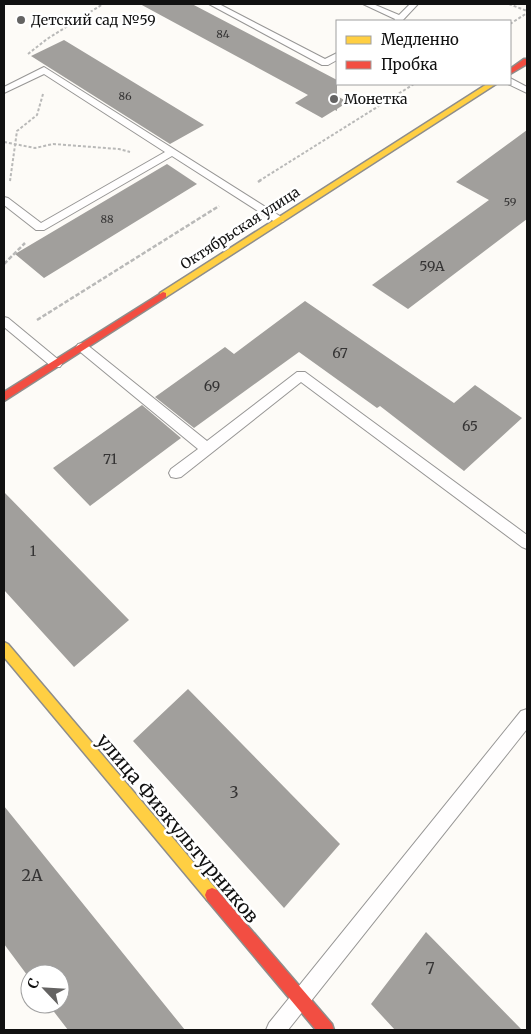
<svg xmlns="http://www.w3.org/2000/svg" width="531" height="1034" font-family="Merriweather,serif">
<rect width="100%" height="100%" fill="#fdfbf7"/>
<path fill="#a19f9c" d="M140,4H192L337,80V96L348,102L337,109V111L335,110L322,118L295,103L308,95Z
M64,40L204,125L170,144L31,56Z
M527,130V219L408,309L372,285L489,200L456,182Z
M167,164L197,184L44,278L15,254Z
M305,301L454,403L475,385L522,418L464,471L380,406L377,408L299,352L194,428L155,397L225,347L234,354Z
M142,405L181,438L90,506L53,468Z
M4,492L129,620L74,667L4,590Z
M188,689L340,844L284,908L133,741Z
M4,806L185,1030H68L48,1004H60V974H30V979L4,944Z
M426,932L522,1030H395L371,1004Z"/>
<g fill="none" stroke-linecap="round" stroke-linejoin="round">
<defs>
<path id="lane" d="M209,4H219L325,59L337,53V60L328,65H322Z
M363,4H373L399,15L410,4H418L402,21H394L395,19Z
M44,67L283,218L284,220L283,222H275L172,156L44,230H36L4,205V197L8,198L41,223L165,152L44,74L4,93V87Z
M510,78L527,87V93L508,84Z
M4,317L8,318L60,361L62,364L60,367H52L4,327Z
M82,343L86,344L207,441L297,372H305L527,535V549L522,547L301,382L181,477L176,478L171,477L169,473L171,469L198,449L78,350L76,347L78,344Z
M527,709V729L288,1030H266L269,1023L521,711Z"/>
<path id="slow" d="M487,84H496L166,297H160V293Z
M4,642L8,644L217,890L219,895L217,900L212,902L207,900L4,657Z"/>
<path id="jam" d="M524,59H527V64L510,74V69Z
M163,292L166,293V297L4,401V392Z
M212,888L217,890L332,1024L334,1030H316L207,900L205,895L207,890Z"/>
</defs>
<use href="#lane" stroke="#979695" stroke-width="2"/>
<use href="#slow" stroke="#8e8d8b" stroke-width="3"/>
<use href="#jam" stroke="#8e8d8b" stroke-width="3"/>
<path stroke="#b9b9b8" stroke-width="2" stroke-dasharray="3 2" stroke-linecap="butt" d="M509,4L527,11
M510,24L527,13
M28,54L47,39L103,4
M4,142L35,148L53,144L119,149L130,152
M10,181L17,131L37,115L43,94
M259,181L414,84"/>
<path stroke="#b9b9b8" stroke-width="2.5" stroke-dasharray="4.5 2" stroke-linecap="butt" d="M258,182L261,180
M4,264L25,243
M37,320L219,206"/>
<use href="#lane" fill="#fffefe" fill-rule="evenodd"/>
<use href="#slow" fill="#ffcf43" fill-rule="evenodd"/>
<use href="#jam" fill="#f24e42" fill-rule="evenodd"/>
</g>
<g fill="#646362" stroke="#fff" stroke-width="2">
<circle cx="21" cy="20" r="5"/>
<circle cx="334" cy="99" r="5"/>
</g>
<g text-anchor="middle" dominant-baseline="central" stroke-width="5" stroke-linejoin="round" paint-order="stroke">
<g font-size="11" fill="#353434">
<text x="223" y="34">84</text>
<text x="125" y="96">86</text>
<text x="510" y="202">59</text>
<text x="107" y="219">88</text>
</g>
<g font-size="14" fill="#111" stroke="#fff" text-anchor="start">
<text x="31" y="20">Детский сад №59</text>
<text x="344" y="99">Монетка</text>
</g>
<g font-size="14" fill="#111" stroke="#fff">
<text transform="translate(240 228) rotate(-33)">Октябрьская улица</text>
</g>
<g font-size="14" fill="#353434">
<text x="432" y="266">59А</text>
<text x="340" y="353">67</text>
<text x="212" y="386">69</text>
<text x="470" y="426">65</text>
<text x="110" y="459">71</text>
<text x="33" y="551">1</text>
</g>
<g font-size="16" fill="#353434">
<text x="234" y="792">3</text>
<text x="32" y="875">2А</text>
<text x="430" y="968">7</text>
</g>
<g font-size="19" fill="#111" stroke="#fff">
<text transform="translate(178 828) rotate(50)">улица Физкультурников</text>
</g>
</g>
<rect width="531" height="1034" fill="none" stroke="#111111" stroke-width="10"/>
<rect x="336" y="20" width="175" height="65" fill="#ffffff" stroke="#a0a0a0"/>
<rect x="346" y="36" width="25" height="8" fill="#ffcf43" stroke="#a0a0a0"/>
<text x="381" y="45" font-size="15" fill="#111111">Медленно</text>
<rect x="346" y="61" width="25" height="8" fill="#f24e42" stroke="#a0a0a0"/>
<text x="381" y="70" font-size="15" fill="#111111">Пробка</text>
<g transform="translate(45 989) rotate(295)"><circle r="24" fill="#ffffff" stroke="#a0a0a0"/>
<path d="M0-4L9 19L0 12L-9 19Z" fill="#646362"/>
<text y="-8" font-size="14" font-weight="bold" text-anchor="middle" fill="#111111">С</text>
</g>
</svg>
